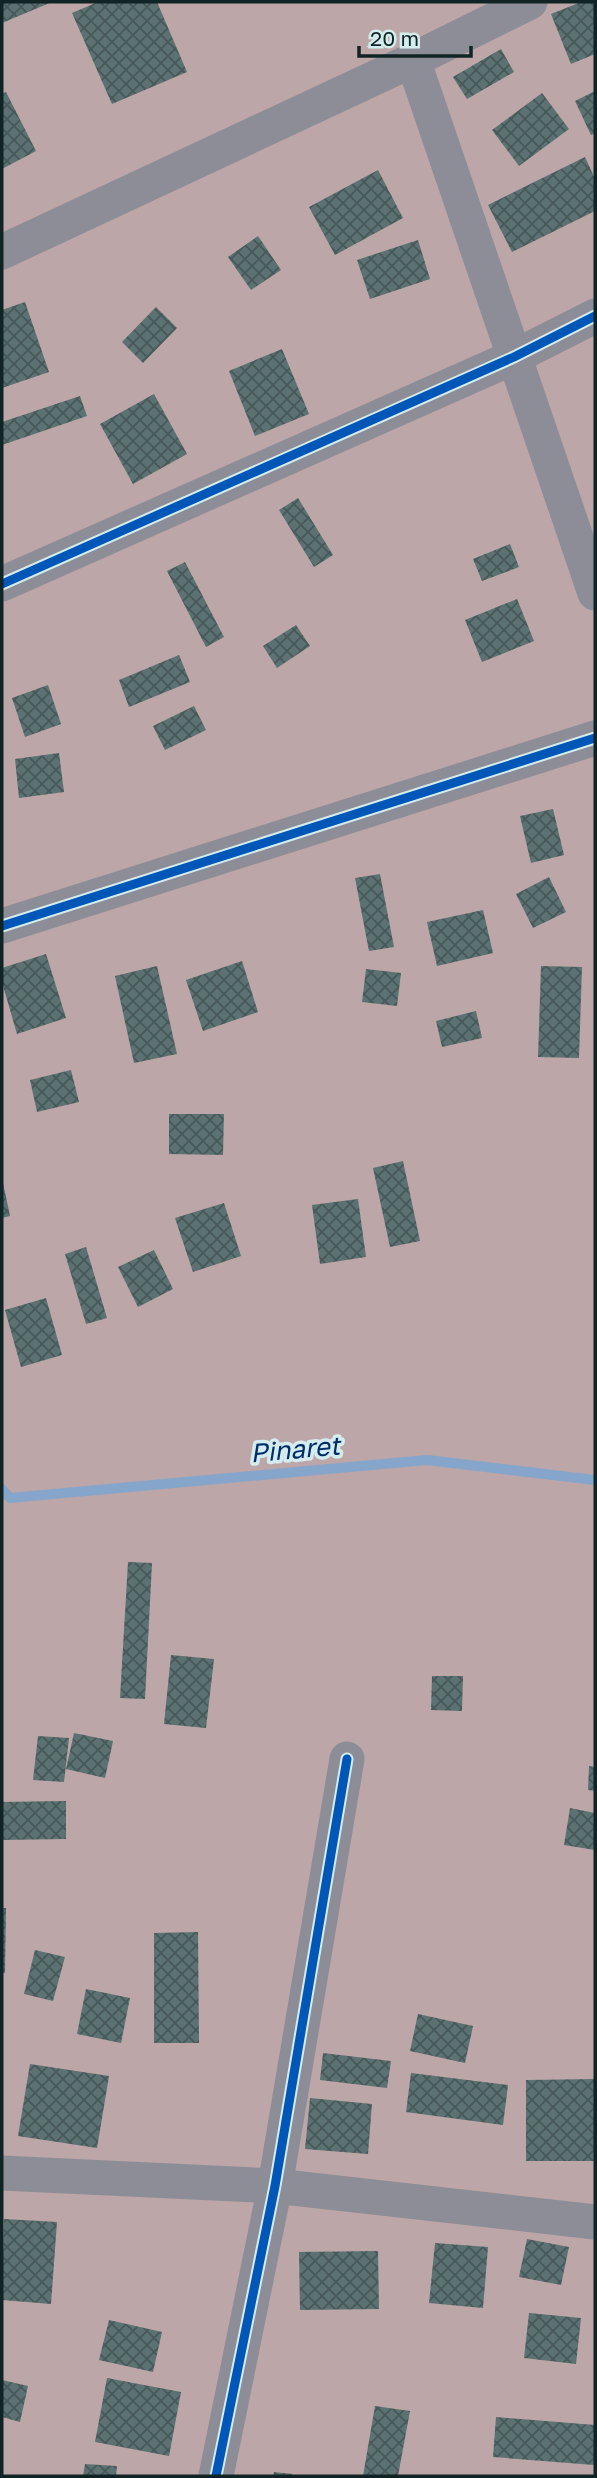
<svg xmlns="http://www.w3.org/2000/svg" width="597" height="2478" font-family="'Golos Text',sans-serif">
<defs>
<pattern id="building-cross-hatch" width="8" height="8" patternUnits="userSpaceOnUse" patternTransform="scale(1.75)"><rect width="8" height="8" fill="#5c7172"/><path d="M0 0l8 8M0 8l8-8" fill="none" stroke="#465858"/></pattern>
</defs>
<rect width="100%" height="100%" fill="#acc6c7"/>
<path fill="#bca6a7" d="M2,2H595V2476H2Z"/>
<g fill="none" stroke-linecap="round" stroke-linejoin="round">
<path stroke="#86a5ca" stroke-width="10" d="M2,1489L10,1498L427,1460L595,1480"/>
</g>
<path fill="url(#building-cross-hatch)" d="M2,2H52L2,23Z
M98,2H157L187,72L112,104L72,13Z
M581,2H595V54L571,64L551,14Z
M501,49L514,72L467,99L453,77Z
M595,91V133L591,135L575,101Z
M6,92L36,151L2,169V94Z
M542,93L569,129L519,166L492,130Z
M585,157L595,179V211L512,252L488,205Z
M378,170L403,218L335,255L309,207Z
M258,236L281,270L251,290L228,257Z
M418,240L430,279L370,299L357,260Z
M25,302L49,372L2,388V310Z
M156,307L177,328L143,363L122,342Z
M282,349L309,414L255,436L229,371Z
M154,394L187,454L133,484L100,424Z
M80,396L87,416L2,445V422Z
M298,498L333,555L314,567L279,510Z
M510,544L519,567L482,581L473,559Z
M185,562L224,637L206,647L167,571Z
M517,599L534,641L482,662L465,620Z
M296,625L310,646L277,668L263,646Z
M179,655L190,682L129,707L119,680Z
M48,685L61,724L25,737L12,698Z
M194,706L206,730L165,750L153,726Z
M59,753L64,792L19,798L15,759Z
M553,809L564,855L531,863L520,816Z
M380,874L394,947L369,951L355,878Z
M549,877L566,912L533,928L516,894Z
M483,910L493,953L437,966L427,922Z
M46,954L66,1018L17,1034L2,982V968Z
M242,961L258,1012L203,1031L186,980Z
M157,966L177,1054L134,1063L115,976Z
M541,966L582,967L579,1058L538,1057Z
M366,969L401,973L397,1006L362,1002Z
M476,1011L482,1038L442,1047L436,1021Z
M71,1070L79,1102L37,1112L30,1080Z
M169,1114H224L223,1155L169,1154Z
M403,1161L420,1241L390,1247L373,1168Z
M2,1178L10,1216L2,1218Z
M358,1199L366,1257L320,1264L312,1205Z
M224,1203L241,1256L193,1272L175,1218Z
M86,1247L107,1318L86,1324L65,1254Z
M154,1250L173,1289L138,1307L118,1267Z
M46,1298L62,1355L21,1367L5,1310Z
M128,1562L152,1563L145,1699L120,1698Z
M171,1655L214,1659L206,1728L164,1724Z
M432,1676H463L462,1711L431,1710Z
M74,1733L113,1741L105,1778L66,1769Z
M38,1736L69,1738L64,1782L33,1780Z
M589,1766L595,1767V1791L588,1790Z
M66,1801V1839L2,1840V1802Z
M570,1808L595,1813V1850L564,1845Z
M2,1908H6L5,1973H2Z
M198,1932L199,2043H154V1933Z
M35,1950L65,1957L53,2001L24,1994Z
M86,1989L130,1998L121,2043L77,2034Z
M418,2014L473,2026L465,2063L410,2051Z
M323,2053L391,2061L387,2088L320,2080Z
M30,2064L109,2076L97,2148L18,2136Z
M411,2073L508,2085L503,2125L406,2112Z
M595,2079V2161H526V2080Z
M310,2098L372,2104L368,2154L305,2149Z
M4,2219L57,2222L51,2304L2,2300Z
M527,2239L569,2247L561,2285L519,2277Z
M435,2243L488,2247L483,2308L429,2303Z
M378,2251L379,2309L300,2310L299,2252Z
M529,2313L581,2318L576,2364L524,2358Z
M109,2320L162,2332L153,2372L99,2360Z
M107,2378L181,2392L169,2456L95,2442Z
M2,2380L28,2386L20,2422L2,2417Z
M375,2406L410,2411L398,2476H363Z
M496,2417L595,2425L594,2465L493,2457Z
M85,2464L117,2466L116,2476H83Z
M274,2472L292,2474V2476H273Z"/>
<g fill="none" stroke-linecap="round" stroke-linejoin="round">
<path stroke="#8d8d97" stroke-width="35" d="M413,60L595,593
M2,252L413,60L530,2
M2,584L514,357L595,316
M2,926L595,738
M2,2173L275,2186L595,2222
M216,2476L275,2186L347,1759"/>
<defs>
<path id="cycleway" d="M2,584L514,357L595,316
M2,926L595,738
M216,2476L275,2186L347,1759"/>
</defs>
<use href="#cycleway" stroke="#d4eced" stroke-width="13"/>
<use href="#cycleway" stroke="#0057b8" stroke-width="9"/>
</g>
<g text-anchor="middle" dominant-baseline="central" stroke-width="7" stroke-linejoin="round" paint-order="stroke">
<g font-size="26" font-style="italic" fill="#002d6a" stroke="#d4eced">
<text transform="translate(295 1449) rotate(-5)">Pinaret</text>
</g>
</g>
<rect width="597" height="2478" fill="none" stroke="#112425" stroke-width="7"/>
<path d="M359 46v10h112v-10" fill="none" stroke="#112425" stroke-width="3.5"/>
<text x="370" y="46" font-size="21" fill="#112425" stroke="#d4eced" stroke-width="5" paint-order="stroke">20 m</text>
</svg>
